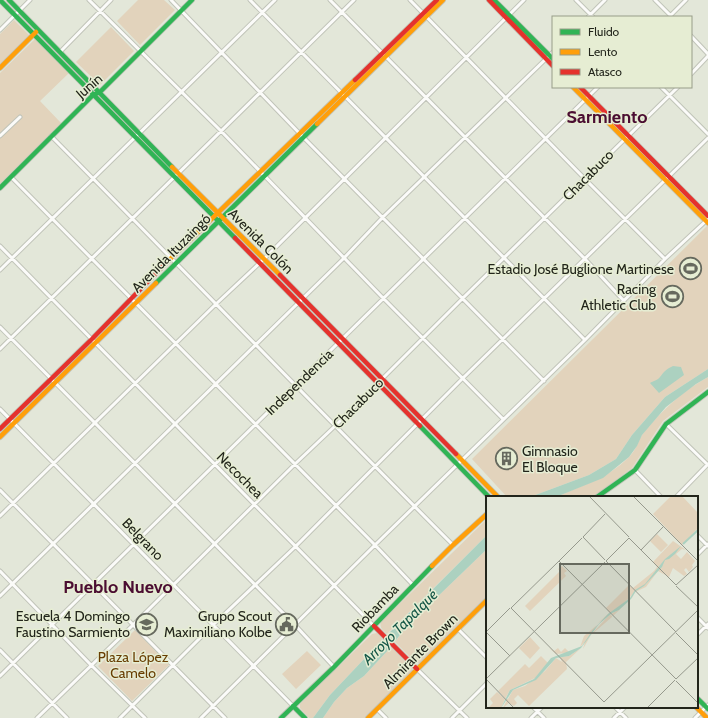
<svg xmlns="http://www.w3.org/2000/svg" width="708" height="718" font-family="Cabin,sans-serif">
<rect width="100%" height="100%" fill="#e3e7d9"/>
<path fill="#e2d3bc" d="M138,0H164L175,10L140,45L117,21Z
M14,20L30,36L0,65V34Z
M111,27L134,51L100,85L76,62Z
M35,39L69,73L40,101L62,124L0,184V73Z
M708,225V369L665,397L632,435L616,459L589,475L530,497H507L472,459Z
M708,377V387L663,421L632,468L605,488L593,497H556C581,486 608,478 628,458C636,451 637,443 642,435C644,431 649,427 652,423C668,405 686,389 708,377Z
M487,519V535L387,634C383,630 379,628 381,622Z
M487,549V597L421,663H416L395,642L405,628Z
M135,630L169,665L132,701L98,666Z
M377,633L383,639L330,695L313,718H309L300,708V704L372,634Z
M391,647L412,668V672L365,718H323L334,702L347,688L364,676Z
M307,651L321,665L296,689L282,674Z"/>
<path fill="#acd1c0" d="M673,366L681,367L684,375L659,393L650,383C653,381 658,380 660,377C664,372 666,369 673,366Z
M708,369V377L696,384L666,407L642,435L637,446L629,457L603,478L556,497H530L589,475L616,459L632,435L665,397Z
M487,535V549L405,628L391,647L364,676L347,688L334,702L323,718H313L330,695L383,639Z"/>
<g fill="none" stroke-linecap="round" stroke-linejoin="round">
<defs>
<path id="street" d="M89,0L221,131L383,298L503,419
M171,0L304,138L544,381
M250,0L585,340
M330,0L585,259L624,301
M410,0L585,179L665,259
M576,0L593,17
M655,0L672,17
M588,17L605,0
M669,17L686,0
M0,30L30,0
M691,36L708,54
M60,52L111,0
M691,74L708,56
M661,87L708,134
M0,136L20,117
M51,136C186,272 318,410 453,545
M11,177L375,545L413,585
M0,246L374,626
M0,270L275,0
M0,327L295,625L334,667
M0,349L354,0
M0,409L293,706
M666,424L708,465
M635,470L661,497
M0,490L225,718
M676,497L708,464
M0,516L216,304L264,259L524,0
M697,535L708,546
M697,555L708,544
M0,571L91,665L145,718
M0,596L344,258L383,217L553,52
M697,617L708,628
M458,629L487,658
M697,635L708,624
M0,650L67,718
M417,669L467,718
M0,676L598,87
M533,707L544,718
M615,707L626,718
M377,709L386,718
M37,718L133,625L295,464L335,426L463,298L678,87
M120,718L213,625L296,546L462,379L708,138
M201,718L375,545L585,340L665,259L708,219
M452,718L487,683
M531,718L542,707
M614,718L625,707
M695,718L708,705"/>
<path id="fast" d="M0,0L235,238
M9,0L172,167
M494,0L553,59
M0,188L93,95L100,92L192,0
M156,283L317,124
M420,426L489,497
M597,497L635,470L666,424L708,392
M697,698L708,709
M293,706L305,718
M281,718L334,667L432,566"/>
<path id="slow" d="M0,68L36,32
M573,87L708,223
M317,124L443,0
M172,167L280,275
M163,266L355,80
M0,437L156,283
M456,454L498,497
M432,566L453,545L487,514
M696,707L707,718
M368,718L487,600"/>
<path id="jam" d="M489,0L553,66
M355,80L437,0
M580,87L708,216
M235,238L420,426
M280,275L456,454
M0,429L92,339L163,266
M374,626L417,669"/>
</defs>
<use href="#street" stroke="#c1c4b9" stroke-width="5"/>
<use href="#fast" stroke="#c1c4b9" stroke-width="6"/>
<use href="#slow" stroke="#c1c4b9" stroke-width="6"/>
<use href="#jam" stroke="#c1c4b9" stroke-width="6"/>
<use href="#street" stroke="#fbfbf9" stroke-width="3"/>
<use href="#fast" stroke="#30b455" stroke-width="4.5"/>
<use href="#slow" stroke="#ff9f0a" stroke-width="4.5"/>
<use href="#jam" stroke="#e5322d" stroke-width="4.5"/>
</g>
<defs>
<symbol id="stadium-ring" viewBox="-11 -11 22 22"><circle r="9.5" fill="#e6edd3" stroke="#66695e" stroke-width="1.5"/><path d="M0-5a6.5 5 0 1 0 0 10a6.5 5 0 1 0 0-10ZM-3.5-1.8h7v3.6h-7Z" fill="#66695e"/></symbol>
<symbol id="building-ring" viewBox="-11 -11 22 22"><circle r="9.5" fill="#e6edd3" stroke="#66695e" stroke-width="1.5"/><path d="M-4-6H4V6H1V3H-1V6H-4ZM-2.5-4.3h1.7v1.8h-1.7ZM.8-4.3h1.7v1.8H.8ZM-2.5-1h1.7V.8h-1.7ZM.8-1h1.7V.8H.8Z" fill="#66695e"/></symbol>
<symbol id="school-ring" viewBox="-11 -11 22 22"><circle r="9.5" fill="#e6edd3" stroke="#66695e" stroke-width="1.5"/><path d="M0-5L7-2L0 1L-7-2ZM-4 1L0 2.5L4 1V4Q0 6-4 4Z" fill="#66695e"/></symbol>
<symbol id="civic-ring" viewBox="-11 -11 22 22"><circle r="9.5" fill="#e6edd3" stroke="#66695e" stroke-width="1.5"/><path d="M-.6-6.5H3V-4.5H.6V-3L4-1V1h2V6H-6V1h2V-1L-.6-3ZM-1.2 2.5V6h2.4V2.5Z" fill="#66695e"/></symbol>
</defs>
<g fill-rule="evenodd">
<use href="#stadium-ring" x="678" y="256" width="25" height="25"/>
<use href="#stadium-ring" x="660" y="284" width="25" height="25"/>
<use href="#building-ring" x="494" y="446" width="25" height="25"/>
<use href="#school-ring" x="134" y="612" width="25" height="25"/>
<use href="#civic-ring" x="274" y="612" width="25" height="25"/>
</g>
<g text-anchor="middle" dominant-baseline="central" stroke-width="3" stroke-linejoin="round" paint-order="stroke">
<g font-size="14" fill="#22251b" stroke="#e6edd3">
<text transform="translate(89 86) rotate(-41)">Junín</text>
<text transform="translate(588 175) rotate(-45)">Chacabuco</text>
<text transform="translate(261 241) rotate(45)">Avenida Colón</text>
<text transform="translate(171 253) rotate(-45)">Avenida Ituzaingó</text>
<text transform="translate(299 382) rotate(-44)">Independencia</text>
<text transform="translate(358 403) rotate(-45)">Chacabuco</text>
<text transform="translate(240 475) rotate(45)">Necochea</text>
<text transform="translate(143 539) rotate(46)">Belgrano</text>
<text transform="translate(375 608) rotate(-46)">Riobamba</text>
<text transform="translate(420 651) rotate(-45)">Almirante Brown</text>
</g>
<g font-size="14" fill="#22251b" stroke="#e6edd3" text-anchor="end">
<text x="674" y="269">Estadio José Buglione Martinese</text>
<text x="656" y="289">Racing<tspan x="656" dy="16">Athletic Club</tspan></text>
<text x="522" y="451" text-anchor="start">Gimnasio<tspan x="522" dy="16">El Bloque</tspan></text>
<text x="130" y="616">Escuela 4 Domingo<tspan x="130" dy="16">Faustino Sarmiento</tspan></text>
<text x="272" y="616">Grupo Scout<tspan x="272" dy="16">Maximiliano Kolbe</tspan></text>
</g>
<g font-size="14" fill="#683e02" stroke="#e6edd3">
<text x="133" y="657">Plaza López<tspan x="133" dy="16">Camelo</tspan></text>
</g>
<g font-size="15" font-style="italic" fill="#165848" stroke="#e6edd3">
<text transform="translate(400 627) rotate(-45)">Arroyo Tapalqué</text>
</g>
<g font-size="18" font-weight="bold" fill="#4b0d32" stroke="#e6edd3">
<text x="607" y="117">Sarmiento</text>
<text x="118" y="587">Pueblo Nuevo</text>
</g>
</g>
<g transform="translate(486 496)">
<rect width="212" height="212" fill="#e3e7d9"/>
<path d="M185,0H196L212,17V32L196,49L167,18ZM171,38L182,49L175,56L164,45ZM187,45L200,54L196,53L190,58L195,63L201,56L209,65L206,69L207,71L203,76L200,72L198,74L201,78L198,80L187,72L183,81L172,75L160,91L149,96L145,103L127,120L126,117L133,114L146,102L149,96L131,114L124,117L120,112L143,89L147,92L168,75L171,71L167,66ZM76,70L81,75L78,77L80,80L44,115L39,110L74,75L72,73ZM123,117L126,120V121L105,139L97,153L99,146L94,151L81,157L70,158L63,152L68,155L72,152L75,156L79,152L83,156L94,151L98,140L111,129L102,142L124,118L111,128ZM44,141L54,152L44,163L33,152ZM95,152L80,166L81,173L43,210L32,199L28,203L31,207L28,210L23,207L17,212L21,204L12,195L39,168L43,172L55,160L62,167L49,182L24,194L19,203H22L27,194L39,190L59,175L70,162L76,166L74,161L83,160ZM11,196L19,203L15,212H2L7,207L4,203Z" fill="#e2d3bc"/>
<path d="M195,50L189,58L183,63L179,64L176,71L158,90L150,95L145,103L133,114L126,117L113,128L95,152L83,160L70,162L50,184L27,194L15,212L24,194L48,183L65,162L96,150L106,135L122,118L144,102L149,94L159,88L179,63Z" fill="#acd1c0"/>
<path fill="none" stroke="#acd1c0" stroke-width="2" d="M197,48L212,34"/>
<path fill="none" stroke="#96998d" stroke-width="1" d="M103,0L143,41M147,0L212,65M97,41L119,18M97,41L119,64M143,42L190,89M155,54L177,31M73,65L190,183M73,65L96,42M120,65L190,136M120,65L143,42M190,89L212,69M190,90L212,111M25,112L118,206M25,112L73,65M0,136L24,160M0,136L24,112M190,137L212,159M0,183L119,66M0,183L28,212M190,183L212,162M190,185L212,207M118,206L212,114M161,212L189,184"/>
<path fill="#66695e" fill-opacity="0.15" stroke="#66695e" stroke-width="2" d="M74,68H143V137H74Z"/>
<rect width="212" height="212" fill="none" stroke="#22251b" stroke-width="2"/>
</g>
<rect x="552" y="16" width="140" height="72" fill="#e6edd3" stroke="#989d89"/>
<rect x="560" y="29" width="20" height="6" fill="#30b455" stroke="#989d89"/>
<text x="588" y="36" font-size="12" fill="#22251b">Fluido</text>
<rect x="560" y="49" width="20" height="6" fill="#ff9f0a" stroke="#989d89"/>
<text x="588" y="56" font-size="12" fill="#22251b">Lento</text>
<rect x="560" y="69" width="20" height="6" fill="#e5322d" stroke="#989d89"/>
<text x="588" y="76" font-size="12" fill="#22251b">Atasco</text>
</svg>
